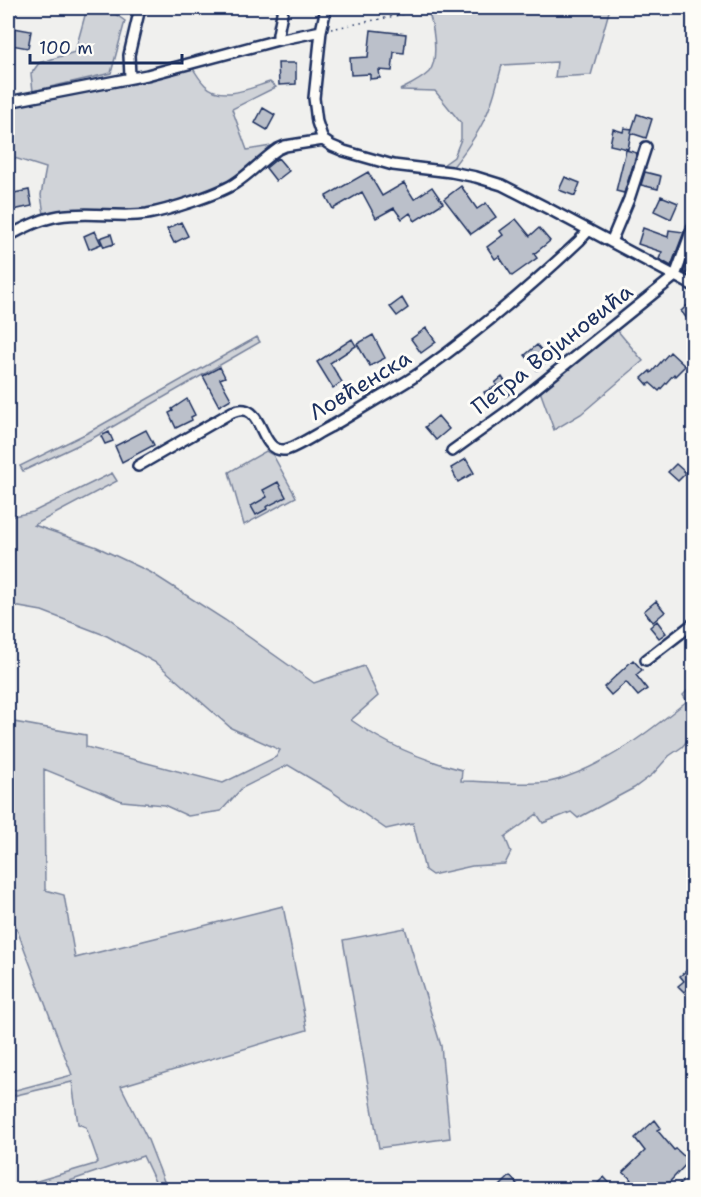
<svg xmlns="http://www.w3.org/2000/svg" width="701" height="1197" font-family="'Shantell Sans',sans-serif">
<rect width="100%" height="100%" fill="#f0f0ee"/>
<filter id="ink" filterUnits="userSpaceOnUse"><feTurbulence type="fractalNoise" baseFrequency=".0167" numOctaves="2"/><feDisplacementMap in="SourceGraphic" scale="12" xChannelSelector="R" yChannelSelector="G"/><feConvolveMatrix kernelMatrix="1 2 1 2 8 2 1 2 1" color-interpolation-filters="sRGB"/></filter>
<g filter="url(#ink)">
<path fill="#d0d3d8" stroke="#76819b" stroke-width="1.5" d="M87,8H114V13L125,21L111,73L33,91L31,74L39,63L75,52Z
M427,8H610L591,75L555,77L557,62L502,65C497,84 492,106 482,124C474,140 463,154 452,168L443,165L454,157L461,139V123L435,91L400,90C410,85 421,80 429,72C440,59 433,22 427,8Z
M191,65C195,72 199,79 205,85C222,102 250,88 270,82L276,87L232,109L247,150L277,145L258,158L242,174L220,187L189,199L157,208L123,211H76L44,214L41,195L46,168L8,156V107L56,98Z
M617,330L643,361L581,414L554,430L540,391Z
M257,337L260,342L93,438L23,471L20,466L89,432Z
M266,451L273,455L296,497L244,525L229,472Z
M112,473L117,481L34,525L97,547L150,572L225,620L314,683L364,666L378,696L351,720C385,744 422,760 462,770L461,781C490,781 520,786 549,782C555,781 561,779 566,777C610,762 651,730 687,701L683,695L693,685V734L682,747L669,756L653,774L634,788L578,818L571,812L543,823L537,814L505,837L511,852L505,864L472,866L432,875L425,870L413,823L386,829L328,789L288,765L242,788L221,811L188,816L164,805L122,801L44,769L45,890L64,895L75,958L283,906L307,1030L121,1086L148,1140L167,1189H156L157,1186L143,1156L46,1189H10L95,1164L98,1161L86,1127L78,1124L72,1082L8,1097V1092L72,1075L10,911L8,912V721L86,735V747L223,783L276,757L280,750L231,728L158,664L107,636L42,611L8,605V517L33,512Z
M405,928L441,1046L450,1138L379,1148L343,940Z"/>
<path fill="#bbc0ca" stroke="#1b2f5e" stroke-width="1.5" d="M14,28L31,31L28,48L11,45Z
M371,30L406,34L404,53L394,52L392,71L379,70L380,78L370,79V74L351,75L350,58L368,57Z
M278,63H296V84L279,85Z
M263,108L275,115L267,130L255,123Z
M637,114L652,119L646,138L631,133L628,149L610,145L613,129L623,132L624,128L632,129L631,132Z
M626,150L637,153L624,193L616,191Z
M278,158L289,171L276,181L266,168Z
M368,172L382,196L404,183L414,199L432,187L443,203L415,221L410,213L402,219L394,208L376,218L362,192L333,209L326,196Z
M645,172L661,176L658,189L641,185Z
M565,177L580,183L575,196L559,190Z
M461,186L477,209L486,203L496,217L471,234L444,199Z
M29,190L32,206L13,210L9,194Z
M661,196L678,203L671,219L654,211Z
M516,219L530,236L539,228L550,241L534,254L537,258L512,276L499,256L495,259L487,247L503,235L500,231Z
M181,222L188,236L174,243L167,229Z
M643,228L668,237L669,230L684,232L671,266L659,259L662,252L638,244Z
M95,231L101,244L89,249L84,236Z
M111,234L114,244L104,247L100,238Z
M690,254L693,256V276L684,272Z
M402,298L408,308L397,316L390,307Z
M693,300V326L681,311Z
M426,328L436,342L421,353L411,339Z
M373,335L385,358L370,366L357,344Z
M352,339L356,346L330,363L342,382L333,388L317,362Z
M537,345L549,359L537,370L525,355Z
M670,352L685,366L675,376L674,374L659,391L650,383L648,385L642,378L650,371L651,373Z
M220,367L225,377L220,379L231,399L219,406L203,376Z
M502,377L512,392L505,397L501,392L488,400L484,392L497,386L495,383Z
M187,399L195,415L191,417L192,420L176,428L169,413L173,411L172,409Z
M438,416L449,429L436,440L425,427Z
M146,430L154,445L122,462L115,446Z
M109,432L113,441L105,444L101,436Z
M466,459L474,473L458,482L451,468Z
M676,464L686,473L678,481L668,472Z
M278,482L286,497L266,507L267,509L256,515L251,506L267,497L263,490Z
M656,601L665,612L653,622L644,611Z
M657,621L666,633L659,638L650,627Z
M633,660L642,670L636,675L647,689L638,696L626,682L611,695L604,687Z
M687,970L693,977V983L684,992L678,986L684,981L680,976Z
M655,1120L661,1128L657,1130L674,1150L676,1149L689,1161L662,1190H620L631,1179L623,1172L645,1151L635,1138Z
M510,1176L522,1190H496Z
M604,1177L616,1190H591Z"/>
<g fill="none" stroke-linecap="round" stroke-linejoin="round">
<defs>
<path id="street" d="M326,8L321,31L314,98L317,122L323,140L332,146L344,151L393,165L451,172L476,177L502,185L549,209L694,286
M8,18L10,8
M278,40V34L283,8
M130,77L129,55L140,8
M8,102L147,75L278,40L321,31
M8,236C24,228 40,219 59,216C88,211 118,218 147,214C169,210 216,195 234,184C250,174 262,160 278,149L285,146L323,140
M611,242L629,199L646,147
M452,451L505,413L675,276L694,224
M138,466L232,412C265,398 257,453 285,450C296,448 319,432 330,427C350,416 369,403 389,392C401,385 413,378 424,370C479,331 530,287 579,241L589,230
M646,660L694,623"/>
<path id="secondary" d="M685,1190L694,1181"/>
</defs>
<use href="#street" stroke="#1b2f5e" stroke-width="14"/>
<use href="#secondary" stroke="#1b2f5e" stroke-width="18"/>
<path stroke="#1b2f5e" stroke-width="1.5" stroke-dasharray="1.5 4.5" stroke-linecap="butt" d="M331,29L434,8"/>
<use href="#street" stroke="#fdfcf7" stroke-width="9"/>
<use href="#secondary" stroke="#fdfcf7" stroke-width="14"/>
</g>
</g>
<g text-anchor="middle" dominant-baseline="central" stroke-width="6" stroke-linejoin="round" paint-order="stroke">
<g font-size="22" fill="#1b2f5e" stroke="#fdfcf7">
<text transform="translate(552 349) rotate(-38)">Петра Војиновића</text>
<text transform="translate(360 385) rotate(-31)">Ловћенска</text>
</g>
</g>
<rect width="701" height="1197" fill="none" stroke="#fdfcf7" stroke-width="30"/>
<rect x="15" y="15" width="671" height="1167" fill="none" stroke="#1b2f5e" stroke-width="2" filter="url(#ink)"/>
<path d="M30 54v9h152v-9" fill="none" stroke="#1b2f5e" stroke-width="3"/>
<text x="39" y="54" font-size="18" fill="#1b2f5e" stroke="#fdfcf7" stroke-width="4.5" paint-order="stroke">100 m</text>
</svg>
